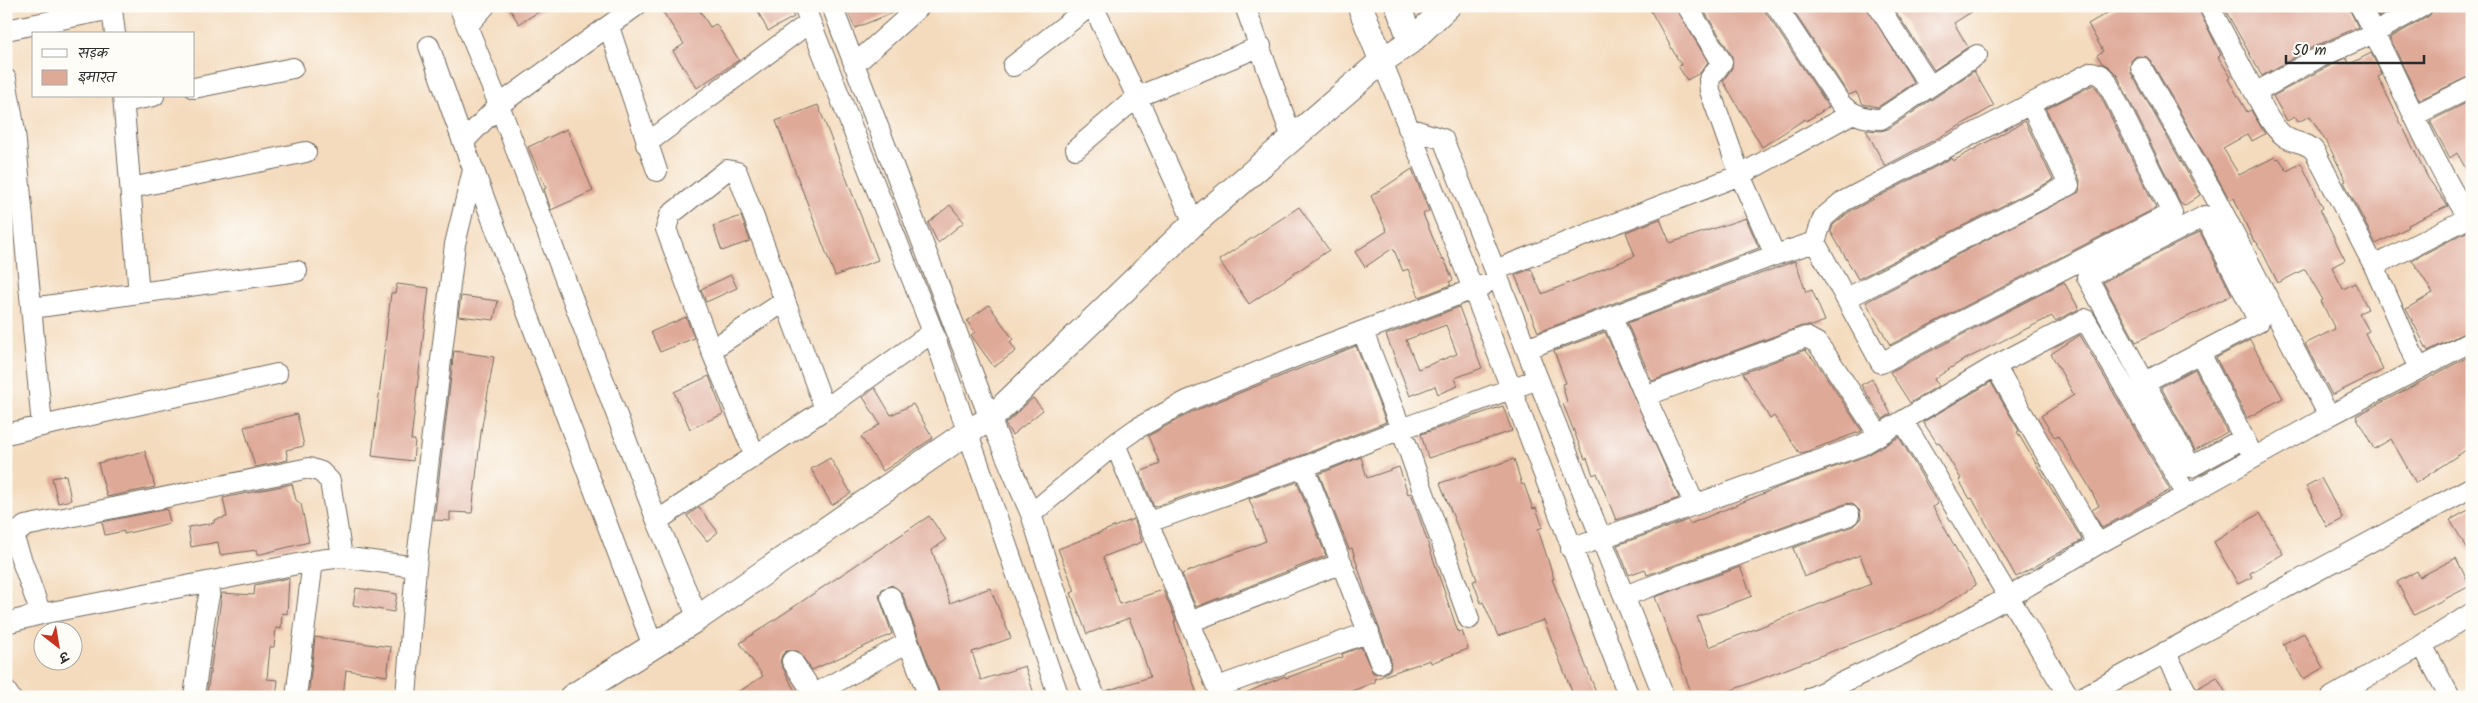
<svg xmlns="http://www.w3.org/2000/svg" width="2478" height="703" font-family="Kalam,'Playpen Sans Deva',sans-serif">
<rect width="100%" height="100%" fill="#fdfcf7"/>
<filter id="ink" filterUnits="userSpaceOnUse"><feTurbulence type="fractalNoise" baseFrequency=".02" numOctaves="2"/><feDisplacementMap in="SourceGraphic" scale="10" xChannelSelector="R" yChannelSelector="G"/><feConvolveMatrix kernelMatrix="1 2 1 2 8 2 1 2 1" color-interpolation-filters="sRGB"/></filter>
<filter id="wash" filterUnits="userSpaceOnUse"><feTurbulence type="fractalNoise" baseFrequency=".0096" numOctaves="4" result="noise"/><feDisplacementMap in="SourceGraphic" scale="20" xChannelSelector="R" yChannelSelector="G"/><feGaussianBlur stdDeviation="1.12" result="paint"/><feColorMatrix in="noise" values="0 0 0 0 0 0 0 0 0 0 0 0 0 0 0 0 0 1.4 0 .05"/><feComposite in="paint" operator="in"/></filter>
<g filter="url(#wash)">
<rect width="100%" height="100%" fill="#f4dbbe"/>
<g id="blocks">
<path fill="#dfa998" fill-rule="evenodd" d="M508,6H548L519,24Z
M659,6H697L710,27L716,24L739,60L697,88L673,51L684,44Z
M755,6H788L794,17L768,31Z
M855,6H902L897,11L855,28L847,10Z
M1648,6H1675L1708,62L1700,73L1687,80L1678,66L1681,65Z
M1701,6H1764L1766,13L1829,107L1806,121L1805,119L1762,147L1723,81L1732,68V56Z
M1790,6H1866L1914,83L1878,107L1863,104L1856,92L1849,95Z
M1892,6H1981L1954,23L1968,47L1934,70Z
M2119,6H2197L2221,55L2218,57L2231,77L2228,79L2247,112L2251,110L2265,134L2252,141L2248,134L2223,148L2239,175L2275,157L2277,159L2279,158L2287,171L2301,163L2323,208L2320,210L2345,260L2332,267L2343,289L2355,283L2368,309L2359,313L2369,331L2365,333L2383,370L2332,395L2305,344L2335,329L2321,301L2323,300L2305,269L2278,283L2263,253L2256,241L2254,242L2234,198L2230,200L2151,61L2147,57L2136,56L2131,61V73L2200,195L2184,206L2180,203L2117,75L2109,67L2102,63L2097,55L2103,51L2088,24Z
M2223,6H2348L2358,27L2309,49L2262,76Z
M2374,6H2398L2379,17Z
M2435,6H2472V75L2419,100L2390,38L2429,16Z
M2371,53L2382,75L2378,77L2428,178L2448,206L2408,225L2409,227L2376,244L2344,182L2346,181L2331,150L2310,116L2298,122L2295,117L2287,121L2273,96L2319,71L2346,58L2350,64Z
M1974,71L1994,106L1940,137L1885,166L1866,130L1881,131L1888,129Z
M2093,85L2096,87L2156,208L1890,345L1866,302L2079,192L2080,180L2046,109Z
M2472,100V180L2457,153L2450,158L2430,121Z
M818,105L878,260L835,276L776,121Z
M2025,121L2053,180L1858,279L1831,232L1833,225L1849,212L1952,158L1953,161Z
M567,129L593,191L551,210L544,189L546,188L528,147Z
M1412,169L1429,211L1423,214L1442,260L1444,259L1453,280L1449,282L1451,285L1419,297L1408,269L1403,271L1393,248L1365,267L1355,252L1387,231L1371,196Z
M950,205L964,222L938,243L928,223Z
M1299,207L1329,250L1249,304L1219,260Z
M741,216L750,241L722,251L713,226Z
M1746,218L1759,248L1538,332L1515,275L1531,269L1542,294L1635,256L1626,232L1660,219L1670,243Z
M2472,229V329L2428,351L2406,309L2433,293L2412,260Z
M2200,232L2232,295L2136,342L2103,282Z
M1795,261L1806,292L1812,290L1825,321L1811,326H1802L1652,381L1627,323Z
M731,275L737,288L706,302L701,289Z
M2064,282L2079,309L2055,321L2052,316L1960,362L1934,379L1938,386L1910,403L1890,372Z
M397,284L429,288L411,440H415L413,461L372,456L391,293H395Z
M461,296L498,301L494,320L458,316Z
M989,305L1013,339L1010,342L1016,351L994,367L971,335L975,332L967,321Z
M1459,307L1482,368L1455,378L1458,386L1438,394L1435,386L1410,396L1386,335ZM1446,325L1457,354L1418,369L1406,340Z
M686,317L694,338L660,352L651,332Z
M1605,332L1679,498L1616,520L1597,473L1593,475L1587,458L1585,459L1563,404L1567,402L1562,384L1566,383L1554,351Z
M2080,335L2170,490L2102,528L2092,510L2099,506L2087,483L2058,436L2055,438L2041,416L2074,395L2051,354Z
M2250,340L2283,398L2247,418L2216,358Z
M1356,346L1386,422L1300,456L1154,507L1140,472L1160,464L1148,436L1192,412Z
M1805,350L1819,366L1862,431L1800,454L1774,416L1770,419L1743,373Z
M454,351L494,357L481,432L472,513L450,512V521L434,520Z
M2472,355V446L2416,483L2391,439L2374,449L2356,416Z
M2195,369L2227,432L2195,450L2161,387Z
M709,376L723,414L690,429L674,392Z
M1872,379L1891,414L1883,419L1861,385Z
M1991,382L2019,431L2017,432L2082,540L2016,577L1972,498L1970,499L1959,480L1961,479L1939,442L1937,443L1923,422Z
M875,388L891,415L913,404L933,438L883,471L861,437L880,424L863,397Z
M1033,398L1043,410L1012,435L1005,424Z
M1503,406L1512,431L1428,458L1421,434Z
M297,414L304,446L286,450L288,460L255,467L244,427Z
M1899,437L1938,504L1933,507L1976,585L1931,613L1714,697H1693L1655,597L1740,567L1752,596L1697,617L1709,647L1871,584L1860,555L1804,577L1793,548L1853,526L1861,518L1860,511L1852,503L1845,504L1647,575L1645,569L1629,575L1617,545L1688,520L1690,524L1784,485L1866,456Z
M145,451L155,487L107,497L98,463Z
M1361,457L1367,478L1399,467L1408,494L1411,493L1458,632L1462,631L1468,649L1431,663L1430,660L1374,679L1375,682L1337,697H1236L1285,676L1286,678L1343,657L1342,654L1361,647L1373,673L1384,674L1390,670L1391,659L1367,596L1352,548L1349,549L1319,474Z
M830,458L851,493L832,505L811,469Z
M1514,459L1522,485L1524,484L1533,509L1536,508L1543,527L1538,529L1554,579H1552L1598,697H1574L1544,620L1498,636L1483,602L1481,603L1473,581L1477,580L1468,554L1440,483Z
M66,475L71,500L58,503L52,478Z
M2321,478L2343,519L2327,527L2306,486Z
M1297,482L1326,556L1196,607L1182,574L1266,541L1249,499Z
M292,484L296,500L301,504L309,542L257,555V550L220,555L218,542L191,547L188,527L214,523V520L227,517L223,498Z
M699,507L718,532L707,541L687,516Z
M2472,508V557L2450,520Z
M167,509L170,523L124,534V531L105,535L102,522Z
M2260,513L2283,554L2250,573L2252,577L2238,584L2214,542Z
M929,516L946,540L932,550L950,603L990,588L1011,638L972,652L981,680L1025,666L1035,697H941L902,593L892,585L882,589L879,596L892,634L812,670L798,651H786L782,655L780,662L798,697H731L763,676L740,643Z
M1134,519L1142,542L1103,557L1120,604L1163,590L1176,621H1174L1178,636L1198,697H1107L1106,691L1150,677L1141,648L1129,618L1087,634L1071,593L1075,591L1058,549Z
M2456,558L2470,586L2414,615L2397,582L2417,571L2420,577Z
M289,578L287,614L282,613L281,629L276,628L274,647H270L267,679L278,680L276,697H234L207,693L222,593L254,595L255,585Z
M356,588L397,594L394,612L353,605Z
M2304,633L2323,668L2303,679L2283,644Z
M315,637L391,647L387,676L346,670L343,697H308Z
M2217,677L2228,697H2201L2198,688Z"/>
</g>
</g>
<g filter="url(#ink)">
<use href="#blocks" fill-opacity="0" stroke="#71695e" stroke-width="1"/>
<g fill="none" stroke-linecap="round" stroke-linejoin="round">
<defs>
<path id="minor" d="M459,6L499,105L657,521L698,618
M804,6L933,332L1059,697
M832,6L990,419L1031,514L1069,633L1095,697
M1093,6L1137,97L1194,223
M1245,6L1292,138
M1687,6L1722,62L1709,80L1710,91L1740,175L1775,255
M1776,6L1841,104C1852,115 1865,119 1881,119L1977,55
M1878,6L1930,86
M2209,6L2255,93
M2360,6C2398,76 2426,150 2468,217
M468,25L485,6
M609,27L657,171
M6,30L112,9L115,34
M429,46L463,142L653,646
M1382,61L1473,289L1629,697
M854,65L920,6
M1013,66L1090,6
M2141,67L2214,195L2329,416
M6,79L15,132L6,134
M194,88L293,68
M123,96L138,283L137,293
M124,102L154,96
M2415,115L2472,87
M1408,128L1443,139L1664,697
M15,132L42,426
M463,142L499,105L636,6
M646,144L810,22
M1076,149L1137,97L1261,46
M131,188L306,152
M2374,266L2315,152C2307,141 2294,144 2284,136C2271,126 2263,108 2255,93L2314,60L2374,33L2423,6
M1495,270L1740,175L1851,114
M1847,298L2069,185L2031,105
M32,308L297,271
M1612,318L1645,396L1695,505
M1363,332L1401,429L1469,619
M1526,349L1775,255L1815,242L1881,363L2172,213L2106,80L2101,75L2092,72L1842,202L1823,218L1815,242
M711,350L785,301
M2419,369L2374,266L2472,216
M2145,382L2200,353
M1645,396L1806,337L1817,343L1829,359L1879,435
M1903,421L2069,697
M6,434L277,374
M2244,438L2191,467L2087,277L2205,216L2259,322L2200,353L2254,458
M1115,444L1221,697
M755,456L711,350L666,229L670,215L727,170L737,172L825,409
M1304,467L1380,663
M2187,495L2329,416L2472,341
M1031,514L1115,444L1136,429L1187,401L1307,352L1484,285
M657,521L825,409L933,332
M1149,522L1304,467L1401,429L1538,379
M1571,549L1862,445L1995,366L2098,544L2187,495L2085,319L1995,366
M342,557L416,567
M1624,596L1849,515
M891,597L929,697
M41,614L13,536L25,526L309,468L321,472L330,481L342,557L313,561L212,581L205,616L194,697
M1190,622L1342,563
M6,623L41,614L212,581
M2422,645L2450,697
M2165,652L2189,697
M792,661L816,697
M1218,687L1369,632
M6,691L10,697
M815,694L908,642
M296,697L313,561
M406,697L416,567L455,244L473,170
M1812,697L1903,654L2009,597L2098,544
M2083,697L2472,487
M2332,697L2422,645L2472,613"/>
<path id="tertiary" d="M1360,6L1382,61
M1398,6L1411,41
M572,697L698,618L966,433L990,419L1194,223L1382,61L1411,41L1448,6"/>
</defs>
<use href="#minor" stroke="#71695e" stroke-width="22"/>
<use href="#tertiary" stroke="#71695e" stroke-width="27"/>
<use href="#minor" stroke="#fff" stroke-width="20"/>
<use href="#tertiary" stroke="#fff" stroke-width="25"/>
</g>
</g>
<rect width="2478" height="703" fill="none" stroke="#fdfcf7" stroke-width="25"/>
<rect x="32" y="32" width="162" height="65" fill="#fdfcf7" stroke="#a9a8a5"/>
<rect x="42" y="49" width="25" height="8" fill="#ffffff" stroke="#a9a8a5"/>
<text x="78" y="58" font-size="15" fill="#2b2b2b">सड़क</text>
<rect x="42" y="70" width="25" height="15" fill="#dfa998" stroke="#a9a8a5"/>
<text x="78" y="82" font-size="15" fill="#2b2b2b">इमारत</text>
<g transform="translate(58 646) rotate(149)"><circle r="24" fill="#fdfcf7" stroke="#a9a8a5"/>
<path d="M0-4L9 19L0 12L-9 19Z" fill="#c8321e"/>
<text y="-8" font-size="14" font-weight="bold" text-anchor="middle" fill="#2b2b2b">उ</text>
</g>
<path d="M2286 55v8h138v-8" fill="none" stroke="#2b2b2b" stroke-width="2.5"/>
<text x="2293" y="55" font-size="15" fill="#2b2b2b" stroke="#fdfcf7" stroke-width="4" paint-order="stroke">50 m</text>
</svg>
